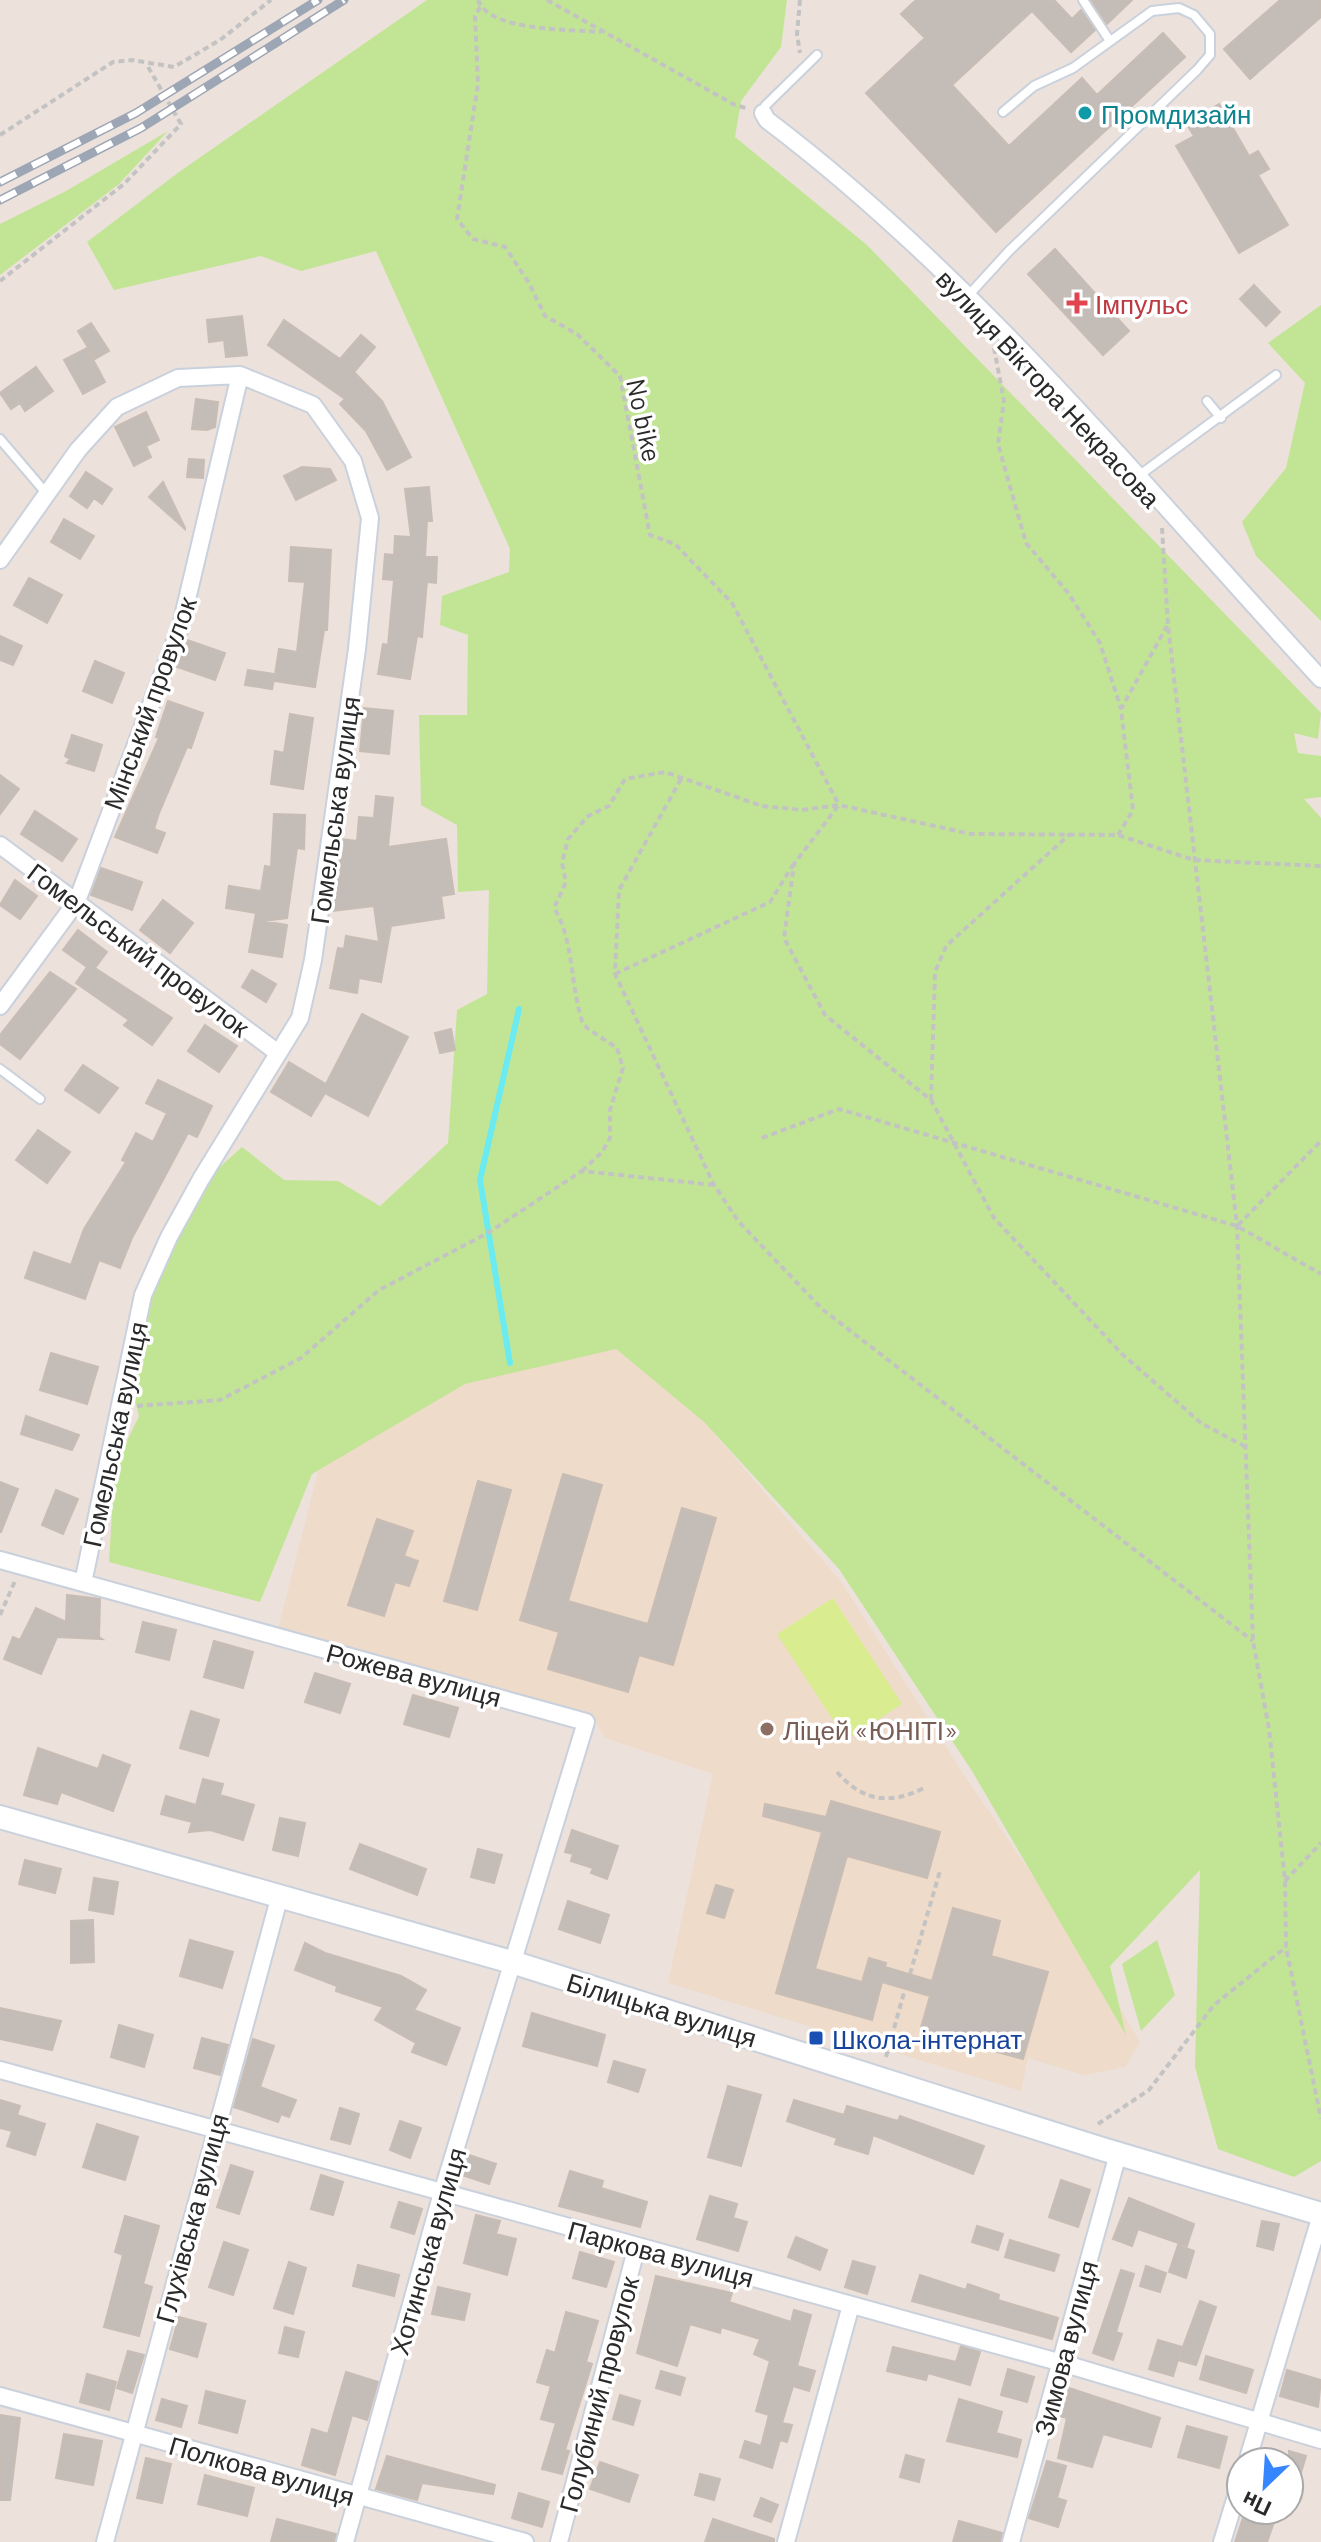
<svg xmlns="http://www.w3.org/2000/svg" width="1321" height="2542" font-family="Barlow,sans-serif">
<rect width="100%" height="100%" fill="#ece1db"/>
<path fill="#efdbc9" d="M616,1349L704,1422L842,1583L960,1769L1097,1970L1140,2042L1125,2067L1084,2075L1028,2058L1021,2091L668,1983L713,1774L605,1738L593,1716L278,1629L327,1437L485,1366Z"/>
<path fill="#c2e595" d="M427,0H787L781,47L741,101L735,137L867,245L1321,713L1318,739L1294,733L1298,753L1321,756V797L1304,799L1321,818V2161L1294,2177L1218,2149L1195,2067L1200,1870L1110,1966L1126,2035L972,1771L839,1569L704,1422L616,1349L465,1384L312,1474L260,1602L109,1562L115,1466L139,1416L129,1377L149,1296L211,1175L242,1147L284,1180L338,1181L380,1206L448,1143L457,1010L487,994L489,890L458,892L457,825L421,805L419,715H467L468,635L440,625L442,596L509,572L510,549L376,251L301,271L261,256L114,290L87,242L179,172Z
M168,131L119,184L0,275V224L66,191Z
M1321,305V621L1256,556L1242,522L1286,468L1305,383L1268,343Z
M1157,1940L1175,1995L1141,2031L1122,1964Z"/>
<path fill="#d9ed90" d="M833,1598L902,1704L846,1740L777,1634Z"/>
<g fill="none" stroke-linecap="round" stroke-linejoin="round">
<path stroke="#6aebf2" stroke-width="6" d="M510,1363L480,1180L519,1009"/>
</g>
<path fill="#c4bdb7" stroke="#c8bdb5" stroke-width="2" d="M916,0H1054L1072,19L1081,10L1095,30L1071,52L1032,11L952,85L1009,146L1082,78L1097,95L1163,33L1185,57L996,232L866,93L925,38L901,14Z
M1091,0H1132L1107,24Z
M1280,0H1321V17L1250,79L1224,49Z
M1219,104L1249,156L1258,151L1269,169L1258,175L1288,225L1239,253L1176,146L1194,136L1186,123Z
M1055,249L1129,331L1103,355L1028,274Z
M1254,285L1280,312L1266,326L1240,299Z
M242,316L247,355L226,357L224,340L209,342L207,320Z
M284,320L340,359L361,335L375,347L354,372L382,401L411,457L387,470L366,431L340,404L345,399L268,345Z
M91,323L109,351L95,359L78,331Z
M87,348L105,382L83,394L64,360Z
M36,367L53,391L25,411L20,403L11,409L0,393Z
M196,399L218,402L215,427L207,430L192,429Z
M146,412L159,440L146,446L151,457L134,466L115,427Z
M189,459L204,460L203,478L187,477Z
M302,467L330,469L336,480L296,500L284,476Z
M86,472L112,489L102,504L94,498L87,508L70,496Z
M163,482L185,528V529L149,497Z
M429,487L432,521H427L425,557H437L436,583L427,582L422,637L417,636L410,679L378,674L383,644L388,645L394,580L383,579L385,554L394,555L395,536L411,537L405,489Z
M64,519L94,536L80,559L51,542Z
M291,547L331,550L327,630H324L315,687L274,681L279,649L297,652L305,582L289,581Z
M29,578L62,595L47,623L14,605Z
M0,636L22,646L13,665L0,660Z
M187,640L225,653L215,680L177,667Z
M95,661L124,673L112,703L83,691Z
M248,670L275,674L272,689L245,685Z
M168,701L203,713L191,748L187,747L159,813L154,829L165,833L157,853L115,837L159,738L156,737Z
M364,708L393,711L389,754L360,751Z
M290,714L313,718L303,789L271,784L275,751L284,753Z
M72,735L102,745L94,771L67,763L70,759L65,756Z
M0,775L19,789L0,814Z
M376,796L393,798L388,847L446,839L454,894L441,896L444,918L391,926L381,982L359,978L357,993L330,988L338,948L344,949L346,936L379,942L374,906L331,911L342,839L357,841L359,817L374,818Z
M35,811L77,839L62,861L21,834Z
M274,814L305,815L304,849L297,848L287,918L264,921L287,925L282,957L249,952L256,913L226,908L229,886L261,891L265,866L271,867Z
M101,868L142,882L132,910L91,895Z
M15,880L37,896L20,919L0,905Z
M163,900L193,923L170,953L140,930Z
M78,930L107,952L95,968L172,1018L152,1045L124,1025L129,1020L76,983L87,967L63,950Z
M252,970L276,984L266,1002L242,987Z
M50,972L76,989L20,1059L0,1044V1035Z
M362,1014L408,1037L368,1116L325,1093L311,1116L271,1092L289,1062L326,1084Z
M205,1025L237,1046L219,1072L188,1051Z
M451,1029L455,1050L440,1053L435,1033Z
M83,1065L118,1088L99,1113L65,1090Z
M158,1080L212,1106L197,1137L188,1133L132,1238L120,1268L99,1260L85,1299L25,1278L34,1252L71,1265L84,1229L126,1162L122,1160L136,1133L153,1142L167,1113L146,1103Z
M38,1130L70,1152L47,1183L16,1160Z
M51,1353L98,1367L87,1404L40,1390Z
M26,1416L79,1435L72,1450L21,1434Z
M563,1474L602,1485L568,1601L648,1624L682,1508L716,1518L673,1665L639,1655L628,1692L548,1669L559,1632L520,1620Z
M478,1481L511,1490L477,1610L444,1601Z
M0,1482L18,1489L1,1532H0Z
M56,1490L78,1499L63,1534L42,1525Z
M377,1519L413,1531L404,1556L418,1561L409,1586L395,1582L384,1616L348,1605Z
M67,1595L100,1599L99,1637L102,1639L57,1637L41,1674L4,1659L13,1637L20,1640L36,1608L66,1622Z
M143,1622L176,1630L169,1660L136,1652Z
M214,1641L253,1652L243,1688L204,1677Z
M315,1673L350,1684L340,1713L305,1702Z
M413,1695L458,1708L449,1737L404,1724Z
M191,1711L219,1720L208,1756L180,1748Z
M38,1748L98,1769L103,1755L130,1765L113,1811L61,1792L57,1804L24,1795Z
M203,1779L223,1784L220,1795L254,1805L243,1840L210,1830L189,1832L192,1822L161,1814L166,1796L196,1805Z
M831,1801L940,1832L927,1878L847,1856L815,1969L862,1982L869,1958L886,1963L885,1967L932,1981L953,1908L1000,1921L991,1956L1048,1972L1023,2059L920,2031L930,1996L882,1982L872,2020L776,1993L822,1832L763,1816L765,1804L826,1817Z
M280,1818L305,1823L298,1856L273,1850Z
M572,1830L618,1846L607,1879L591,1873L593,1868L571,1861L573,1854L565,1852Z
M360,1844L426,1869L417,1895L350,1869Z
M478,1849L502,1855L494,1883L471,1877Z
M25,1860L61,1869L55,1893L19,1884Z
M94,1878L118,1882L113,1914L89,1910Z
M716,1885L733,1890L724,1918L707,1913Z
M568,1901L609,1915L600,1943L559,1929Z
M93,1920L94,1962L71,1963V1921Z
M190,1940L233,1952L222,1988L180,1976Z
M305,1943L325,1953L401,1976L426,1990L414,2010L460,2028L446,2065L412,2052L416,2043L375,2020L383,2007L336,1991L337,1986L295,1970Z
M0,2008L61,2021L52,2050L0,2039Z
M532,2013L605,2035L597,2066L523,2046Z
M119,2025L153,2035L144,2067L111,2057Z
M202,2038L228,2045L220,2075L194,2068Z
M253,2039L274,2046L260,2087L296,2100L289,2117L281,2114L278,2122L234,2107Z
M614,2061L645,2070L638,2092L608,2082Z
M728,2086L761,2095L741,2166L708,2157Z
M0,2100L20,2106L17,2115L45,2124L35,2155L7,2146L12,2131L0,2128Z
M794,2100L844,2115L847,2106L898,2121L900,2116L984,2146L973,2174L873,2135L868,2154L835,2144L837,2138L787,2121Z
M340,2108L359,2114L350,2144L331,2139Z
M400,2121L421,2128L410,2158L390,2150Z
M97,2124L138,2137L125,2180L83,2167Z
M466,2154L496,2164L489,2184L459,2174Z
M231,2165L253,2172L239,2214L217,2207Z
M570,2171L603,2181L601,2188L647,2202L640,2227L559,2206Z
M321,2175L343,2182L333,2215L311,2209Z
M1061,2180L1090,2190L1078,2227L1049,2217Z
M710,2196L737,2204L733,2218L747,2222L738,2251L697,2239Z
M1129,2198L1194,2224L1187,2246L1138,2229L1132,2246L1113,2239Z
M399,2202L422,2209L414,2234L391,2227Z
M476,2215L500,2221L496,2234L516,2239L507,2275L464,2263Z
M125,2216L159,2226L143,2284L152,2287L139,2336L104,2327L123,2255L115,2252Z
M1262,2221L1279,2224L1273,2250L1257,2246Z
M977,2226L1003,2234L998,2250L972,2242Z
M796,2237L827,2250L820,2270L788,2257Z
M1010,2240L1059,2255L1054,2271L1005,2257Z
M224,2242L248,2250L233,2295L209,2287Z
M1178,2245L1194,2251L1186,2278L1169,2272Z
M580,2252L614,2262L606,2287L573,2278Z
M853,2261L875,2267L867,2294L845,2287Z
M289,2262L306,2268L293,2314L274,2308Z
M358,2265L399,2275L394,2296L353,2286Z
M1146,2266L1166,2273L1160,2292L1140,2286Z
M1121,2270L1134,2274L1116,2332L1122,2334L1113,2360L1093,2353Z
M920,2275L966,2290L968,2284L999,2295L998,2300L1058,2318L1052,2339L912,2301Z
M656,2276L732,2293L729,2302L791,2322L794,2310L811,2315L797,2366L815,2371L809,2391L793,2386L782,2423L792,2425L787,2442L780,2440L772,2468L740,2457L745,2441L761,2446L769,2415L756,2411L770,2361L754,2354L760,2339L721,2327L720,2333L690,2324L677,2366L637,2353Z
M438,2287L470,2294L464,2320L432,2314Z
M1200,2301L1216,2307L1196,2365L1178,2360Z
M566,2312L598,2321L586,2362L592,2364L565,2450L569,2451L562,2474L542,2469L556,2423L541,2419L551,2386L537,2382L547,2350L555,2353Z
M179,2317L206,2324L197,2357L170,2349Z
M285,2327L304,2332L298,2357L279,2353Z
M1158,2340L1182,2347L1173,2376L1149,2369Z
M961,2346L980,2352L970,2385L928,2373L926,2380L887,2371L893,2347L956,2362Z
M128,2351L144,2355L132,2393L117,2388Z
M1206,2356L1253,2370L1246,2393L1200,2379Z
M1008,2369L1034,2377L1027,2402L1001,2395Z
M1287,2370L1321,2380L1318,2407L1280,2396Z
M661,2371L685,2378L680,2395L656,2388Z
M346,2372L378,2382L367,2420L352,2415L335,2475L302,2465L312,2429L328,2434Z
M87,2374L116,2382L109,2410L80,2402Z
M1069,2388L1160,2418L1151,2447L1103,2434L1092,2467L1058,2458L1067,2418L1060,2416Z
M206,2391L245,2401L237,2433L199,2423Z
M620,2395L640,2401L633,2425L613,2419Z
M162,2399L187,2406L181,2427L156,2420Z
M959,2399L1002,2412L996,2433L1021,2440L1017,2457L947,2441Z
M0,2415L20,2418L10,2500H0Z
M1187,2426L1227,2437L1219,2468L1178,2457Z
M64,2434L102,2441L93,2485L56,2478Z
M1289,2451L1306,2456L1293,2499H1289Z
M906,2455L924,2460L919,2482L900,2477Z
M387,2456L495,2485L493,2494L422,2483L417,2500L376,2489Z
M146,2458L171,2464L162,2503L137,2498Z
M1047,2461L1066,2466L1057,2498L1066,2501L1058,2527L1029,2518Z
M600,2462L638,2475L629,2502L590,2489Z
M700,2474L720,2479L714,2500L695,2495Z
M205,2475L254,2488L247,2516L198,2504Z
M519,2493L549,2502L542,2527L512,2518Z
M761,2498L778,2505L771,2522L754,2516Z
M1245,2512L1274,2522L1267,2542H1235Z
M277,2519L336,2534L334,2542H271Z
M713,2519L774,2539V2542H705Z
M959,2521L1002,2533L1000,2542H953Z"/>
<g fill="none" stroke-linecap="round" stroke-linejoin="round">
<defs>
<path id="lane" d="M1083,0L1110,41
M763,113L765,106L817,55
M967,297L1009,251L1197,70L1210,55V34L1194,15L1179,8L1152,11L1073,68L1034,86L1003,112
M1207,401L1221,418
M0,439L46,493
M1137,477L1276,375
M0,1069L40,1099"/>
<path id="street" d="M763,113L767,120C976,278 1144,487 1321,679
M0,560L78,450L117,407L178,378L240,375L313,405L353,461L370,518L357,649L313,960L300,1018L201,1179L169,1237L143,1295L83,1583
M0,845L278,1053
M0,1006L77,901L181,625L240,375
M0,1560L586,1722L442,2193L345,2542
M0,2070L1062,2363L1321,2440
M0,2396L525,2542
M1247,2462L1321,2215
M105,2542L280,1895
M559,2542L637,2246
M786,2542L851,2305
M1011,2542L1118,2154
M1222,2542L1241,2480"/>
<path id="secondary" d="M0,1817L515,1963L1099,2148L1321,2214"/>
</defs>
<use href="#lane" stroke="#c9d1dc" stroke-width="12"/>
<use href="#street" stroke="#c9d1dc" stroke-width="20"/>
<use href="#secondary" stroke="#c9d1dc" stroke-width="26"/>
<path stroke="#c3c3c3" stroke-width="4" stroke-dasharray="6 4" stroke-linecap="butt" d="M478,0C490,32 570,29 601,32
M547,0L735,105L749,109
M800,0L797,34L800,53
M480,7L475,16L478,84L457,219L473,239L505,247L529,283L545,316L577,334L620,376L650,535L675,544L732,603L839,805
M0,135L113,62L132,60L174,67L220,40L271,0
M0,281L124,184L181,124L147,65
M994,348L1004,401L998,444L1026,543L1069,594L1100,643L1121,709
M1162,528L1168,625L1237,1226L1253,1641L1269,1729L1285,1881L1286,1947L1321,2119
M681,779L619,890L615,974L714,1185L739,1222L822,1309L1253,1641
M838,806L794,864L784,938L825,1015L931,1100L994,1218L1122,1354L1201,1423L1244,1446
M1118,835L1133,810L1121,709L1167,626
M615,974L770,902L793,865
M931,1100L935,972L946,946L1070,834
M762,1138L839,1109L1237,1226L1321,1274
M582,1171L602,1152L610,1138V1110L623,1068L617,1048L587,1028L582,1021C570,984 574,940 554,908L566,882L562,863L568,839L588,816L609,806L625,779L665,772L762,806L802,810L839,805L971,834L1118,835L1194,860L1321,866
M1238,1225L1321,1141
M137,1406L220,1400L301,1358L379,1290L486,1234L582,1171L714,1185
M0,1615L15,1581
M837,1772C863,1802 890,1805 924,1788
M1285,1881L1321,1843
M910,1974L940,1871
M886,2057L905,1989
M1098,2124L1149,2090L1214,2005L1286,1947"/>
<use href="#lane" stroke="#fff" stroke-width="8"/>
<use href="#street" stroke="#fff" stroke-width="16"/>
<use href="#secondary" stroke="#fff" stroke-width="22"/>
<defs>
<path id="rail" d="M0,182L136,113L318,0
M0,200L141,128L344,0"/>
</defs>
<use href="#rail" stroke="#9da6b5" stroke-width="9"/>
<use href="#rail" stroke="#fff" stroke-width="6" stroke-dasharray="18" stroke-linecap="butt"/>
</g>
<circle fill="#0f9aa8" stroke="#fff" stroke-width="3" cx="1085" cy="113" r="8"/>
<path fill="#e0444e" stroke="#fff" stroke-width="3" d="M1073 291h8v8h8v8h-8v8h-8v-8h-8v-8h8z"/>
<circle fill="#8d6e63" stroke="#fff" stroke-width="3" cx="767" cy="1729" r="8"/>
<rect fill="#1a4fb4" stroke="#fff" stroke-width="3" x="808" y="2030" width="16" height="16" rx="4"/>
<g text-anchor="middle" dominant-baseline="central" stroke-width="7" stroke-linejoin="round" paint-order="stroke">
<g font-size="26" fill="#0d838f" stroke="#fff" text-anchor="start">
<text x="1101" y="113">Промдизайн</text>
</g>
<g font-size="26" fill="#be3a42" stroke="#fff" text-anchor="start">
<text x="1095" y="303">Імпульс</text>
</g>
<g font-size="26" fill="#2a2a2a" stroke="#fff">
<text transform="translate(1049 388) rotate(47)">вулиця Віктора Некрасова</text>
<text transform="translate(645 420) rotate(78)">No bike</text>
<text transform="translate(149 703) rotate(-70)">Мінський провулок</text>
<text transform="translate(334 810) rotate(-82)">Гомельська вулиця</text>
<text transform="translate(139 949) rotate(37)">Гомельський провулок</text>
<text transform="translate(114 1434) rotate(-78)">Гомельська вулиця</text>
<text transform="translate(414 1674) rotate(15)">Рожева вулиця</text>
<text transform="translate(662 2009) rotate(17)">Білицька вулиця</text>
<text transform="translate(191 2218) rotate(-75)">Глухівська вулиця</text>
<text transform="translate(427 2251) rotate(-74)">Хотинська вулиця</text>
<text transform="translate(661 2253) rotate(15)">Паркова вулиця</text>
<text transform="translate(1065 2348) rotate(-75)">Зимова вулиця</text>
<text transform="translate(598 2394) rotate(-75)">Голубиний провулок</text>
<text transform="translate(262 2470) rotate(16)">Полкова вулиця</text>
</g>
<g font-size="26" fill="#785e54" stroke="#fff" text-anchor="start">
<text x="783" y="1729">Ліцей «ЮНІТІ»</text>
</g>
<g font-size="26" fill="#164399" stroke="#fff" text-anchor="start">
<text x="832" y="2038">Школа-інтернат</text>
</g>
</g>
<g transform="translate(1265 2486) rotate(205)"><circle r="38" fill="#ffffff" stroke="#aaaaaa" stroke-width="2"/>
<path d="M0-6L14 30L0 20L-14 30Z" fill="#3586ff"/>
<text y="-12" font-size="22" font-weight="bold" text-anchor="middle" fill="#2a2a2a">Пн</text>
</g>
</svg>
